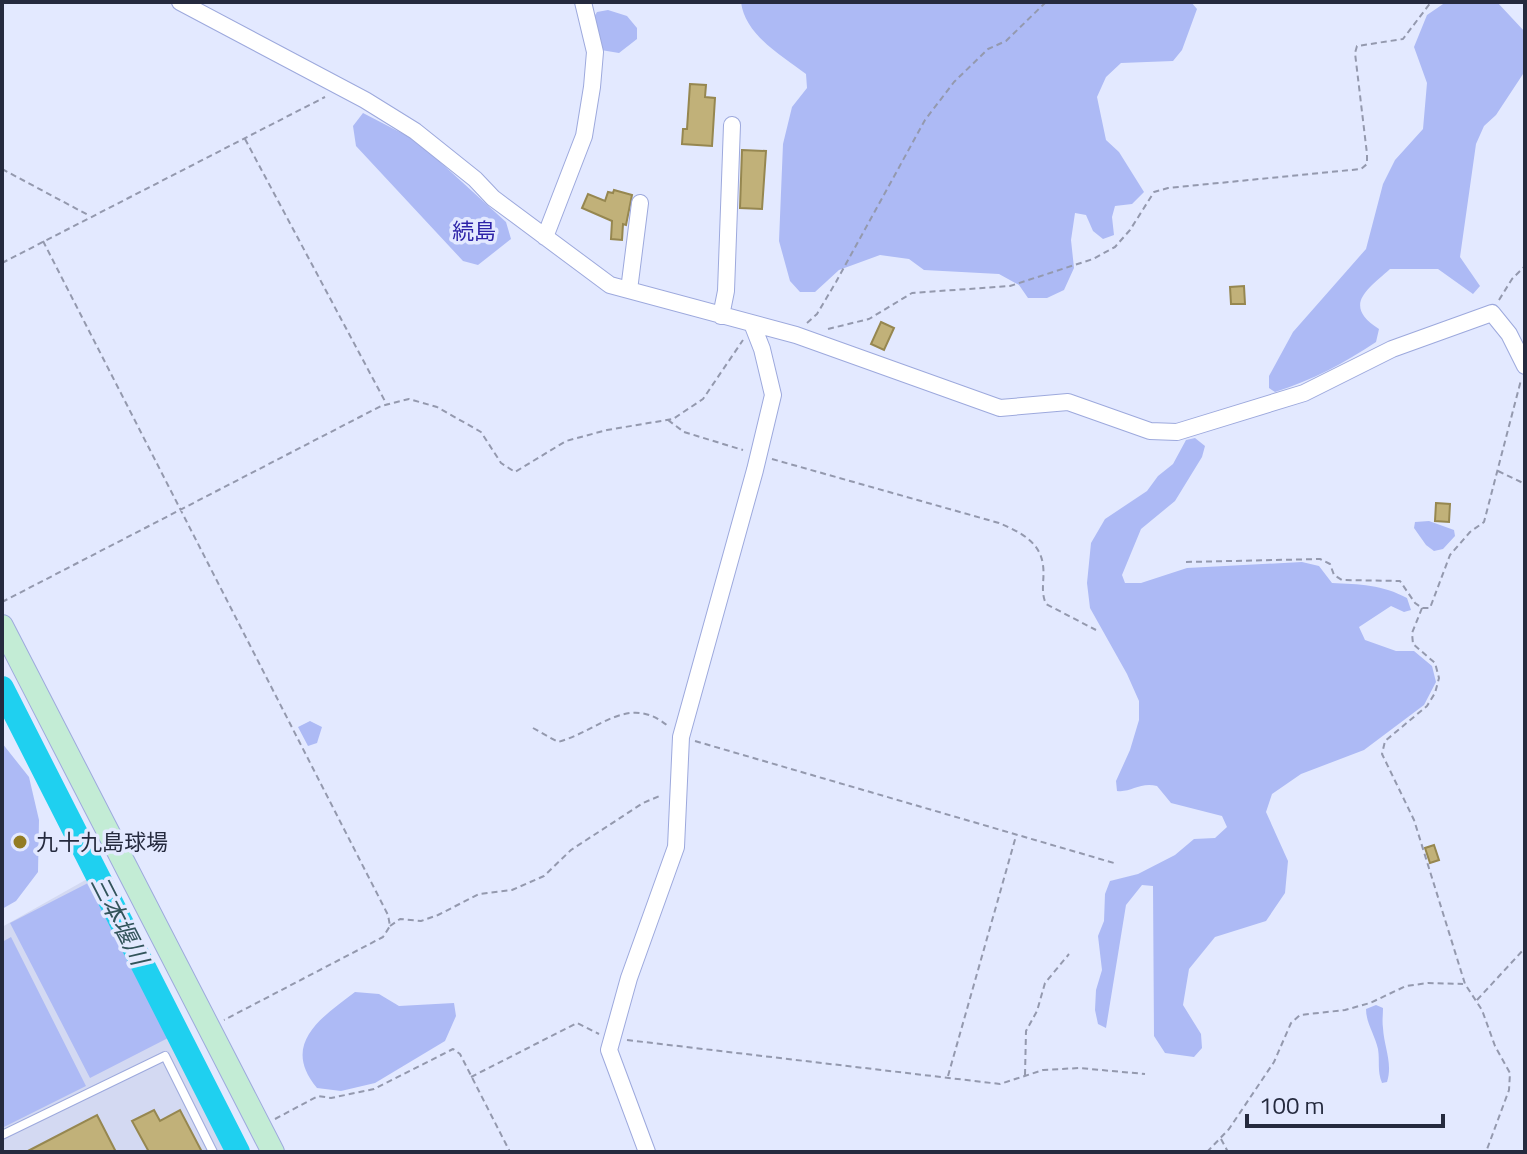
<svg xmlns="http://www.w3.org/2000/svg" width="1527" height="1154" font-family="'Titillium Web','Noto Sans JP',sans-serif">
<rect width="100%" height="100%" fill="#e3e9ff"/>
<path fill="#d3d9f2" d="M89,878L233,1152H2V927Z"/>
<path fill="#adbaf5" d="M741,2H1191L1197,9L1182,50L1173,61L1121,63L1106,77L1097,97L1106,140L1119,152L1144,192L1132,204L1115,206L1112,217L1114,235L1103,239L1093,231L1086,215L1075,213L1071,240L1074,268L1064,290L1047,298H1028L1019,285L999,274L924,270L909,259L880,255L839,270L815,292H800L790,281L779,241L783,144L792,107L807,88L806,74C782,56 745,35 741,2Z
M1446,2H1497L1525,32V71L1496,115L1484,126L1476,144L1460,257L1480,286L1473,294L1438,269H1390C1367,290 1342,305 1379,329L1376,342C1344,363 1313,380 1275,392L1269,388V376L1293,332L1366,249L1383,184L1395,160L1423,129L1427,83L1414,47L1427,15Z
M608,10L627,16L637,28V39L619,53L601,50L594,17L597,12Z
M363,113L417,141L506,222L511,239L478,265L463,261L356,146L353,126Z
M1195,438L1205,446L1202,457L1175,501L1141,529L1122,575L1125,583H1141L1187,568L1302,562L1319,566L1332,583C1359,584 1383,585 1407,598L1411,610L1404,612L1391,606L1359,627L1365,640L1396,651H1414L1432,666L1436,682L1424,705L1364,750L1301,774L1272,794L1266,812L1288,861L1285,893L1266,921L1215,937L1189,969L1183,1005L1201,1034L1202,1048L1194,1057L1165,1053L1154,1036L1153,886L1142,885L1126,905L1106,1028L1098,1024L1095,1010L1096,990L1102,970L1098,936L1104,921L1105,894L1110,881L1138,874L1175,855L1194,839L1215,838L1227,827L1222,816L1171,803L1157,786C1139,782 1131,793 1117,791L1116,781L1130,750L1139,720V701L1127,674L1090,608L1087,583L1091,543L1105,519L1147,491L1158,476L1173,464L1186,440Z
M1429,521L1454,530L1455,536L1443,549L1434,551L1426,545L1414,528L1415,522Z
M310,721L322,727L317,743L308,746L298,727Z
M2,743L29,777L39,820L38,872L16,901L2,909Z
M88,883L168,1038L90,1078L10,923Z
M11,937L86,1086L2,1128V942Z
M355,992L379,994L399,1006L454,1003L456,1016L445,1041L375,1083L341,1091L317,1088C280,1044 322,1017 355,992Z
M1376,1005L1383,1008C1383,1015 1382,1021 1383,1028C1384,1047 1393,1063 1387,1082L1382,1083C1377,1071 1380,1061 1378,1049C1375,1035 1366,1023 1366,1009Z"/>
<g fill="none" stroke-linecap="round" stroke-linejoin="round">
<path stroke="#1fd0f0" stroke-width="24" d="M2,688L238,1152"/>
</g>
<path fill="#c1b179" stroke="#968750" stroke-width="2" d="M690,84L706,85L705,97L715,98L712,146L682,144L683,129H687Z
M742,150L766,151L762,209L740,208Z
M614,190L632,195L626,225L623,224L622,240L611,239L612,221L582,208L588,194L605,201L608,192L613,193Z
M1244,286L1245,304H1231L1230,287Z
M881,322L894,328L884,350L871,344Z
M1436,503L1450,504L1449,522L1435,521Z
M1434,845L1439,860L1430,863L1425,848Z
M154,1110L160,1121L180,1110L202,1152H149L132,1121Z
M97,1115L116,1152H26Z"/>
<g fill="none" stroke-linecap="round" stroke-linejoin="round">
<defs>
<path id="lane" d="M2,1135L165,1056L213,1152"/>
<path id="street" d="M180,2L365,100L415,131L475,179L493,198L610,285L796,335L1000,408L1068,402L1150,431L1177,432L1304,393L1392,349L1492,313L1509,334L1525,366
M545,237L584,136L592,87L595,52L583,2
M629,290L640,203
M721,316L726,291L732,125
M647,1152L609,1050L629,978L676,847L681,737L755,470L773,395L762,349L753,326"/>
<path id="secondary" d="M2,626L273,1152"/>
</defs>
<use href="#lane" stroke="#9da9dd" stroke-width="10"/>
<use href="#street" stroke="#9da9dd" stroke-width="18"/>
<use href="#secondary" stroke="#9da9dd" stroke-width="24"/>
<path stroke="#9499ae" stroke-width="2" stroke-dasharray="6 4" stroke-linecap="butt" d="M245,139L387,405
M2,169L90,216
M43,241L388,915L390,926L383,937L224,1020
M2,263L325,97
M1499,300L1512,279L1525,266
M807,323L817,314L836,282L925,120L954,82L988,49L1006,41L1046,2
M828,329L869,319L912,293L1010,286L1093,259L1115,247L1130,230L1154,192L1168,188L1361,169L1367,164V154L1355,53L1357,46L1403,39L1431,2
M668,420L684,432L743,450
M772,459L999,523C1018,531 1040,541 1043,565C1045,580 1040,590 1046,604L1096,630
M1498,471L1523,483L1525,487
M1186,562L1320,559L1330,564L1334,575L1342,580L1400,581L1415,603L1422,608H1430L1450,555L1470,532L1484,522L1521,380
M2,602L381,406L409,399L437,407L481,432L501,463L515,472L566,441L607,430L673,419L703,399L743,340
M1422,608L1412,633L1413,644L1435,663L1439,678L1435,693L1427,706L1385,741L1382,754L1414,820L1465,984L1482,1010L1495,1046L1510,1073L1509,1090L1486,1152
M533,728L558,742C599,731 629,692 669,727
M695,741L1114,863
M390,926L400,919L421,921L438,915L479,894L512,890L544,876L571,850L643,803L662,795
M1477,1000L1525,948
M627,1040L1000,1084L1043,1070L1079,1068L1145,1074
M1025,1075L1026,1031L1037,1011L1045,983L1069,954
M948,1076L1016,836
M471,1077L577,1023L599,1034
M275,1119L318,1096L331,1098L374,1089L453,1049L460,1054L510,1152
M1221,1139L1228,1152
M1207,1152L1229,1129L1274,1062L1291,1023L1300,1015L1345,1010L1370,1003L1406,986L1428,983L1463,984"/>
<use href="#lane" stroke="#fff" stroke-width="8"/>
<use href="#street" stroke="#fff" stroke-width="16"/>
<use href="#secondary" stroke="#c3ecd5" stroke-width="22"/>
</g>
<circle fill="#937c23" stroke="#e3e9ff" stroke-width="3" cx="20" cy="842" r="8"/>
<g text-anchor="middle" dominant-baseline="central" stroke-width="7" stroke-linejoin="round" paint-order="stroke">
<g font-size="22" fill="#2d23a8" stroke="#e3e9ff">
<text x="474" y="231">続島</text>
</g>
<g font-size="22" fill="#252a3e" stroke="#e3e9ff" text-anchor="start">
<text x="36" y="842">九十九島球場</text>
</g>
<g font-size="24" font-style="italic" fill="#33545b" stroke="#e3e9ff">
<text transform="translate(120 920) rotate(63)">三本堰川</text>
</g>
</g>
<rect width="1527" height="1154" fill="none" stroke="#252a3e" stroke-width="8"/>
<path d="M1247 1114v12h196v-12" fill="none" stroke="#252a3e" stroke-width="4"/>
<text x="1259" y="1114" font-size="24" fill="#252a3e" stroke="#e3e9ff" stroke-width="6" paint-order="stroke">100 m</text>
</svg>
